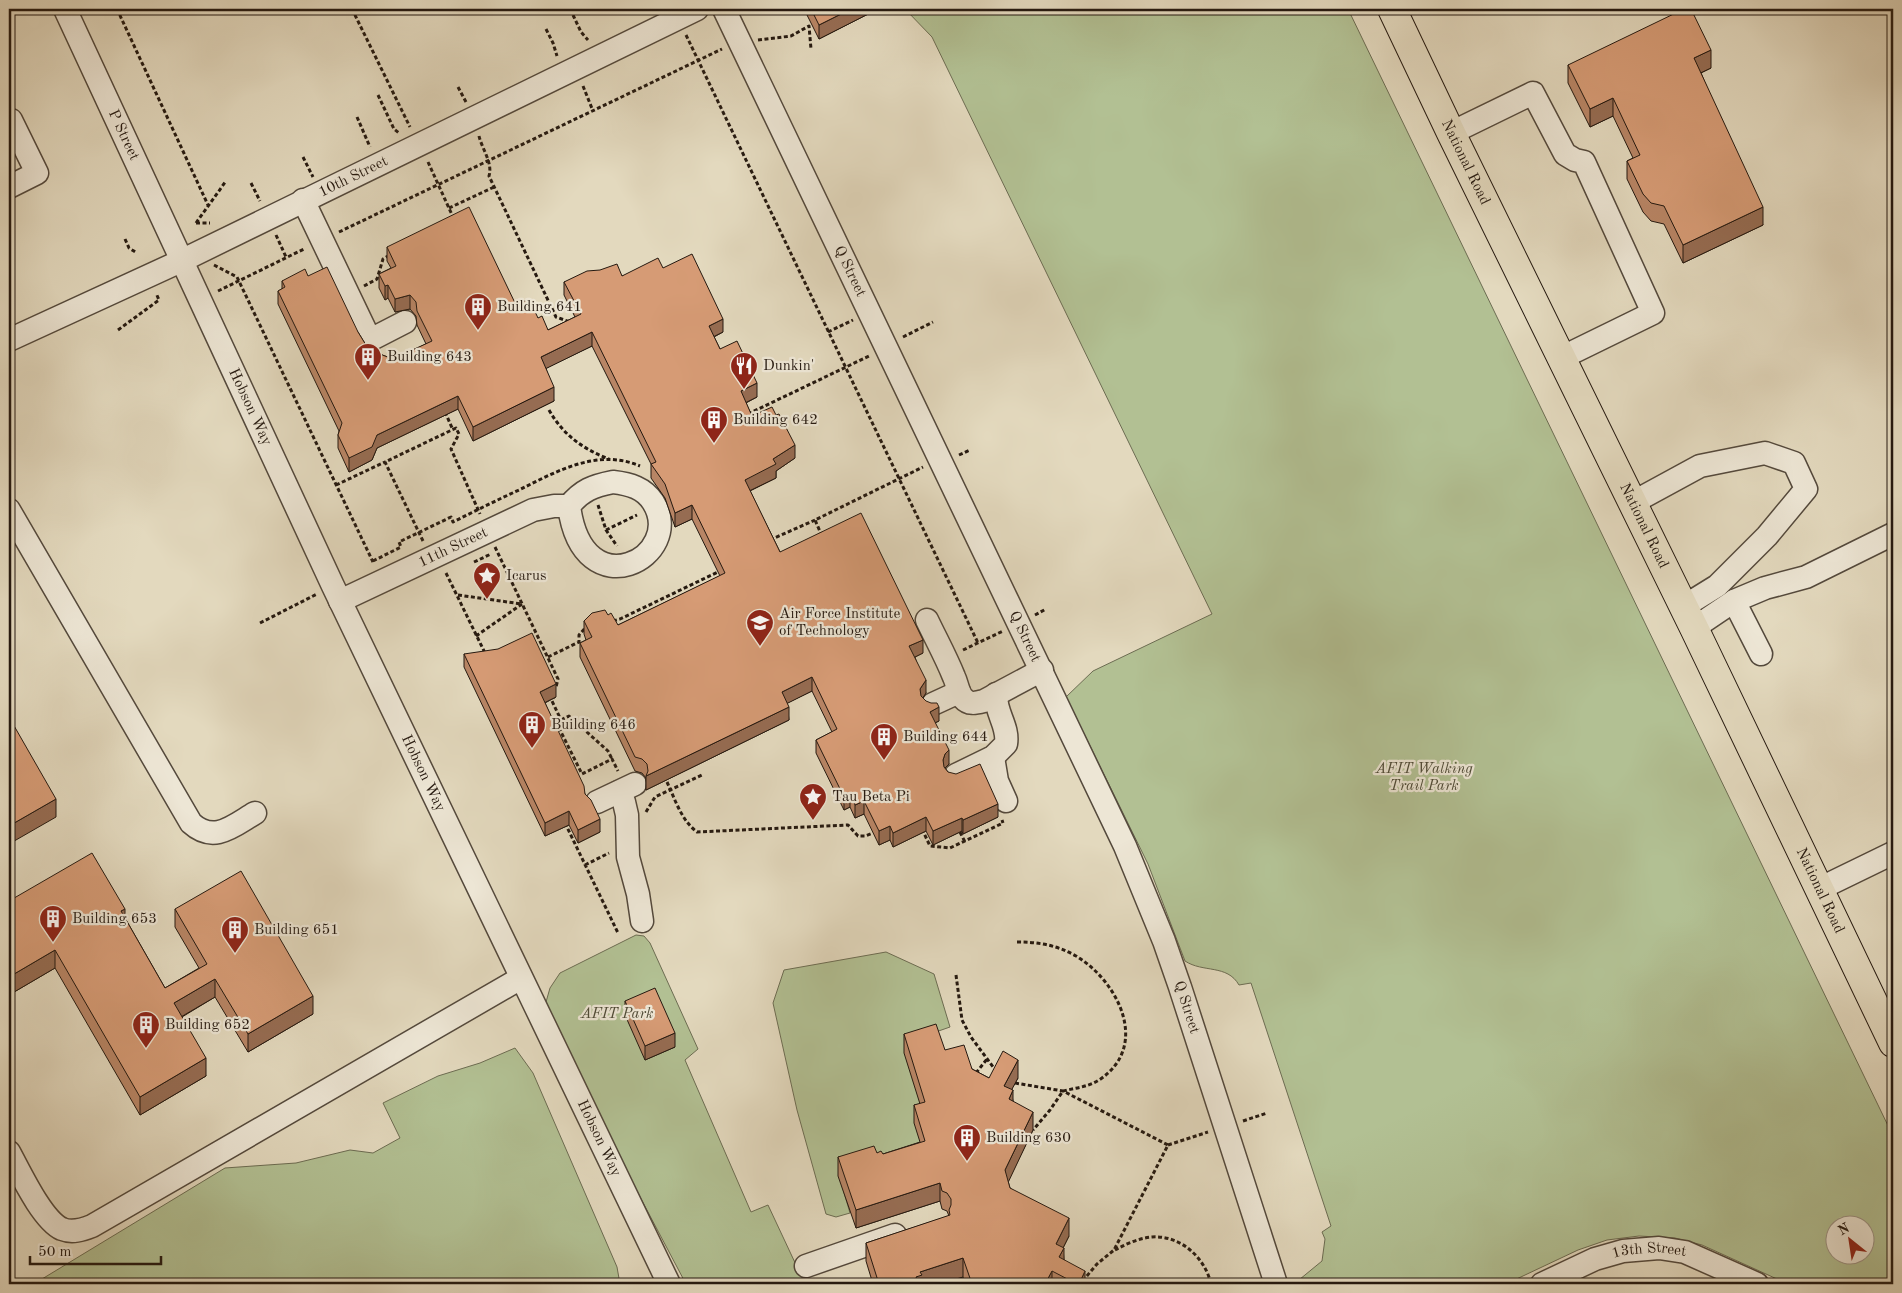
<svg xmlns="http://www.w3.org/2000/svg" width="1902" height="1293" font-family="'Old Standard TT',serif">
<rect width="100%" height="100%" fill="#e3d9be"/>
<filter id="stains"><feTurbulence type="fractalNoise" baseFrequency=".004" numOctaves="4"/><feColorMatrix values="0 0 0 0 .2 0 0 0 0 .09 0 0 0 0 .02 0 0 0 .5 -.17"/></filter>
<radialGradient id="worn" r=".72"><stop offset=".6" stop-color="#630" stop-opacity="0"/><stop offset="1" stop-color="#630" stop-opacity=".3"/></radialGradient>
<path fill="#b2c093" stroke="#6c6c52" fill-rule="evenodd" d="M905,9H1348L1893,1136V1284H1788L1702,1245L1675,1238L1639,1236L1607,1240L1578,1250L1506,1284H1294L1322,1261L1325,1239L1322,1232L1331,1226L1251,983L1239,985C1227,964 1203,973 1185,961L1148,864L1066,697L1093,671L1212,614L932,37ZM1834,1226H1864V1256H1834Z
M636,935L644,936L650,943L698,1049L685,1060L751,1212L768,1205L805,1284H686L612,1144L546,1002L550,988L560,973Z
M886,952L934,974L950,1027L930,1034L925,1120V1159L839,1176L850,1213L836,1217L826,1214L797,1110L773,1003L784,970Z
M515,1048L533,1073L617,1267L620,1284H45L42,1279L225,1168L296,1163L350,1150L373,1153L400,1138L383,1103L438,1076L480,1063Z"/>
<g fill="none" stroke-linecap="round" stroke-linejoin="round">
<defs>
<g id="minor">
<path id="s1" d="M65,9L333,586L669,1284"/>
<path id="s2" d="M724,9L1125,846L1164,941L1180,987L1276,1284"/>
<path d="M9,121L11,120L37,173L9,187"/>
<path d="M1451,133L1533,93L1565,154L1575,160L1584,162L1653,313L1561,358"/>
<path d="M303,200L370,340L405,322"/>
<path id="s3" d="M9,340L181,261L697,9"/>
<path d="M613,482C630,484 644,488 653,502C687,556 583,612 569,506C582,490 593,486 613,482Z"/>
<path d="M1632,503L1700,466L1765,453L1794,463L1806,489L1767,536L1717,586L1683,607"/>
<path d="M9,510L191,823C214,844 233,826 255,813"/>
<path id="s4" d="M340,601L533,510L554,506H569"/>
<path d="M1734,601L1761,654"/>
<path d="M927,620C936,639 946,657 954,677C957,683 958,693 963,698C969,705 976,703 984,701L1042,670"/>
<path d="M1694,628L1734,601L1765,588L1806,577L1893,534"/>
<path d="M933,704L959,692"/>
<path d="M993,757L997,781L1006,801"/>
<path d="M956,775L993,757L1006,744C1009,726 995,713 996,694"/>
<path d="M619,792L624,802L627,815L628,857L638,894L642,921"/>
<path d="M597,802L635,784"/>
<path d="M1819,889L1893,853"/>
<path d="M9,1152C20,1172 42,1220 62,1229C72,1233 82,1230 92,1226L521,978"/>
<path d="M806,1266L895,1235"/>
<path id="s5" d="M1542,1284L1595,1259L1623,1251L1659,1248L1685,1252L1757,1284"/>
</g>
<g id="major">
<path id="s6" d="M1392,9L1451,133L1694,628L1893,1043"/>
</g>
</defs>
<use href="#minor" stroke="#54493c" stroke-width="25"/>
<use href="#major" stroke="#251910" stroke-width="30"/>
<path stroke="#251910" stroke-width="3" stroke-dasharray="4 2.5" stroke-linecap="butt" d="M117,9L208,205
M352,9L410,127
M573,15L581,32L588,40
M546,29L553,43L557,56
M686,35L978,643
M758,40L791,36L809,26L811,49
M583,86L593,111
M458,87L466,102
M378,95L394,129L399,133
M357,117L370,147
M479,136C482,149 493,163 489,176L556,317L570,322
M303,157L313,177
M428,162L453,217
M251,183L260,201
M449,208L494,187
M196,223H210
M196,223L226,181
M339,232L722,49
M276,235L286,257
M125,239L129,248L137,253
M214,265L237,277L373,562
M364,286L377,279L383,259L388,256
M218,291L304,249
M118,330L159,300L156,293
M828,332L853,320
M903,337L933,322
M549,410C563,435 583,449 609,459
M445,412L453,430
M748,414L869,356
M959,455L970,450
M336,485L385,462
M598,505L606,530L617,546
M606,530L637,515
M822,536L815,520L923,467
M770,540L815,520
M423,541L385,462L456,428L459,434L451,449L480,514
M495,547L558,679L556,687
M373,561L401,547L399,542L451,517L453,522C475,511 497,500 519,490C557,471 598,448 640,466
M474,562L491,554
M446,573L485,653
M458,595L522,604
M1035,615L1046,609
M613,621L620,619L720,571
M260,623L317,594
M476,636L522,604
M963,650L1003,631
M548,657L579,642V635L586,627
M554,695L552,701L561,720L556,722L582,774L612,759L618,771
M561,720L569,716L608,751L612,759
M667,782C675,799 681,820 697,832L848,825L858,836H865L873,833
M646,812L655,797L702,775
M565,823L618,933
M922,829L930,846L950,848L1003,823L1002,820
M960,832L965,842
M585,865L609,853
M1017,942C1038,942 1057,945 1076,956C1118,981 1151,1046 1099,1080C1088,1087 1075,1088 1063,1091L1050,1110L1033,1130
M956,975L962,1020L971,1037L996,1071
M976,1073L987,1059
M1015,1083L1063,1091L1168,1145L1114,1250L1097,1264L1080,1284
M1243,1121L1267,1113
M1168,1145L1208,1132
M1115,1250C1126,1244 1139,1238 1152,1237C1180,1235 1205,1257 1211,1284"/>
<use href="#minor" stroke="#ede6d5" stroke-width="22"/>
<use href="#major" stroke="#e3d9be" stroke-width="28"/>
</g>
<path fill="#b88565" stroke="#251910" d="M804,9H878L819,39Z
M1568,65L1711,68L1701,73L1763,225L1683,263L1664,224L1651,221L1643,212L1627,179V161L1633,158L1613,116L1590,127L1568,83Z
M387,247L516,305L538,318L548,330L575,317L564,295V282L622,276L663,268L723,332L714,337L720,349L757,397L746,403L752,416L795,458L776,471V478L750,491L780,552L923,653L915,657L926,693L923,698L939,721L935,723L949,764L945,768L948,772L998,817L963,834L962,831L933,845L926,831L893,847L890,840L879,845L864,814L855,818L850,807L844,810L816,753V740L832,732L812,691L787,703L789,720L646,790V778L642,773L635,771L580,657V643L586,640L584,634V621L608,615L618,625L720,576L692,519L675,527L665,498L651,478V464L592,346L546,368L554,401L473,441L458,409L377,448L372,460L349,472L338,448V435L339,431L278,304V291L282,289V281L308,276L358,332L369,350L393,359L426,344L417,325L416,316L410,309L395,312L388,298L385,300L379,288V274L391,268L387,261Z
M464,654L556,697L545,703L585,794L600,832L578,843L569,825L545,836L464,667Z
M9,901L125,918L165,988L199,968L175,927V909L313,1014L248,1052L215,997L182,1017L206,1076L140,1115L55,968L9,995Z
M625,1001L675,1047L645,1060L625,1015Z
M904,1034L945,1050L972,1069L989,1078H1018L1011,1090L1013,1101L1033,1130L1008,1181L1010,1188L1069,1236L1063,1248L1064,1260L1085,1284H966L963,1277L939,1284H873L866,1261V1243L949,1216L947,1211L942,1209L940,1201L856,1228L838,1176V1157L877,1153L883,1154L920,1142L914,1123V1105L920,1104L904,1053Z"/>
<path fill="#966c52" stroke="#251910" d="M851,9H878L819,39V25Z
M1711,50V68L1694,76V58Z
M1613,98V116L1590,127V109Z
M1763,207V225L1683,263V245Z
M388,285V298L385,300V286Z
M410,295V309L395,312V299Z
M723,319V332L709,339V326Z
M592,332V346L541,371V357Z
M757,383V397L741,405V391Z
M554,387V401L473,441V427Z
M458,396V409L377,448L372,460L349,472V458L377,435Z
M795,445V458L776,471V478L745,493V480L773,459Z
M692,505V519L675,527V513Z
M923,640V653L909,660V646Z
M812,677V691L782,706V692Z
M926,680V693L920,702V689Z
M556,684V697L540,705V692Z
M789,707V720L646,790V776Z
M939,707V721L930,725V712Z
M949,750V764L945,768L943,774V760L945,754Z
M850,793V807L844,810V797Z
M56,799V817L9,844V826Z
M864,801V814L855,818V805Z
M998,804V817L963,834V820Z
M569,811V825L545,836V823Z
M926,817V831L893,847V833Z
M962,818V831L933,845V831Z
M600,819V832L578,843V830Z
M890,826V840L879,845V831Z
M125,909V927L121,911Z
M55,950V968L9,995V977Z
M215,979V997L174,1021V1003Z
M313,996V1014L248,1052V1034Z
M675,1033V1047L645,1060V1046Z
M206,1058V1076L140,1115V1097Z
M1018,1060V1078L1004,1104V1086Z
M1013,1090V1109L1009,1099Z
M1033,1112V1130L1005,1189V1170Z
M940,1183V1201L856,1228V1210Z
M1069,1218V1236L1056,1262V1244Z
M1064,1248V1266L1059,1275V1257Z
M963,1258V1277L939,1284H916V1277L920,1272Z
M1052,1271V1284H1045Z
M1085,1271V1284H1079Z"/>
<path fill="#d69b75" stroke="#251910" d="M811,9H851L819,25Z
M1684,9H1691L1711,50L1694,58L1763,207L1683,245L1664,206L1651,203L1643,194L1627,161L1640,155L1613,98L1590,109L1568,65Z
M469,207L516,305L529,299L538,318L542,316L548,330L581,314L564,282L587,271L600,270L617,264L622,276L658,258L663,268L692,254L723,319L709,326L720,349L737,341L757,383L741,391L752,416L772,407L776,415L779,414L795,445L773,459L776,464L745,480L780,552L861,513L923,640L909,646L926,680L920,689L921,696L926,701L931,703H937L939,707L930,712L949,750L945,754L943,760L944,767L948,772L956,774L980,764L998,804L963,820L962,818L933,831L926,817L893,833L890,826L879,831L864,801L855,805L850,793L844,797L816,740L837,729L812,677L782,692L789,707L646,776L648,771L647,764L642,759L635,757L580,643L592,637L584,621L592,613L605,610L608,615L611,613L618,625L725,573L692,505L675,513L665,484L651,464L656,462L592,332L541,357L554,387L473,427L458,396L377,435L372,447L349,458L338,435L342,423L278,291L285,287L282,281L305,269L308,276L327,267L358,332L369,350L393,359L432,341L417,311L416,302L410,295L395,299L388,285L385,286L379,274L396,266L387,247Z
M532,633L556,684L540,692L584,786L585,794L591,800L600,819L578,830L569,811L545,823L464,654L498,649Z
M9,717L56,799L9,826Z
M92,853L125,909L121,911L165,988L207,964L175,909L241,871L313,996L248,1034L215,979L174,1003L206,1058L140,1097L55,950L9,977V901Z
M655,988L675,1033L645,1046L625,1001Z
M936,1024L945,1050L964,1045L972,1069L989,1078L1003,1051L1018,1060L1004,1086L1013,1090L1009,1099L1033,1112L1005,1170L1010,1188L1069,1218L1056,1244L1064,1248L1059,1257L1085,1271L1079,1284H1077L1052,1271L1045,1284H972L963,1258L920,1272L922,1275L916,1277L918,1284H879L866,1243L950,1215L949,1210L951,1205V1199L947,1193L942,1191L940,1183L856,1210L838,1157L874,1146L877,1153L881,1151L883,1154L925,1141L914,1105L925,1102L904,1034Z"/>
<defs>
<symbol id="building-pin" viewBox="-11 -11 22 30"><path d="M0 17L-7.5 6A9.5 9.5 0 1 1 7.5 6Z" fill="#8f2418" stroke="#ede6d5"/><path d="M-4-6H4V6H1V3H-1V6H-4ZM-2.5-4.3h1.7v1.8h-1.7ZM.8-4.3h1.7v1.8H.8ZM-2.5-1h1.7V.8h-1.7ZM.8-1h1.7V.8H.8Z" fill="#fff"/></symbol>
<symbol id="restaurant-pin" viewBox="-11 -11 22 30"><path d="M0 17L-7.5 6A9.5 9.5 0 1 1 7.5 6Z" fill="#8f2418" stroke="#ede6d5"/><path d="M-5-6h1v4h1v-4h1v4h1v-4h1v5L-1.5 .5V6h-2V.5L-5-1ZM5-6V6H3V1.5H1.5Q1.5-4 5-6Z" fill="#fff"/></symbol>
<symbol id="sight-pin" viewBox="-11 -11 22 30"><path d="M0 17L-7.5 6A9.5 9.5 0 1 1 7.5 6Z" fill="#8f2418" stroke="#ede6d5"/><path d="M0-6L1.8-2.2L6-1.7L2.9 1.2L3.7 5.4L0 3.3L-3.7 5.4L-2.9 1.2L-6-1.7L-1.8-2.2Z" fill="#fff"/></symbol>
<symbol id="university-pin" viewBox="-11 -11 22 30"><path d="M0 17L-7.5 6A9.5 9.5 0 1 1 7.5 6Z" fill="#8f2418" stroke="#ede6d5"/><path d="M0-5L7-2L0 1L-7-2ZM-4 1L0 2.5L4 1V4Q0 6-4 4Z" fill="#fff"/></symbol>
</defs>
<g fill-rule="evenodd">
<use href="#building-pin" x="462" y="291" width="32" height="43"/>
<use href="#building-pin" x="352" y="341" width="32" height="43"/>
<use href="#restaurant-pin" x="728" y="350" width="32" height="43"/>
<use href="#building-pin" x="698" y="404" width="32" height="43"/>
<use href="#sight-pin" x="471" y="560" width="32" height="43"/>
<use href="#university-pin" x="744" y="607" width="32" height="43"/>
<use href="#building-pin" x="516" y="709" width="32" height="43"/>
<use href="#building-pin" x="868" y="721" width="32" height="43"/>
<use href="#sight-pin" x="797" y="781" width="32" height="43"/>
<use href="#building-pin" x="37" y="903" width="32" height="43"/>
<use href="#building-pin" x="219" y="914" width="32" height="43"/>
<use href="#building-pin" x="130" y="1009" width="32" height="43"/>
<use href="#building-pin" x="951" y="1122" width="32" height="43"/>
</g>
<g text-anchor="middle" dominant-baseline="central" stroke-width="4.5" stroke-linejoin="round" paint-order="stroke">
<g font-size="15" fill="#251910" stroke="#ede6d5">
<text stroke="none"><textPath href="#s1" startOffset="139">P Street</textPath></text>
<text stroke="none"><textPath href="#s6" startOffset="170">National Road</textPath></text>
<text stroke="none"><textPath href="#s3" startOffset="381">10th Street</textPath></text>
<text stroke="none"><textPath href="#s2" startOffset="291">Q Street</textPath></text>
<text stroke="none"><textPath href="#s1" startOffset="439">Hobson Way</textPath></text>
<text stroke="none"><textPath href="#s6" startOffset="575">National Road</textPath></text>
<text stroke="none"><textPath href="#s4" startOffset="125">11th Street</textPath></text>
<text stroke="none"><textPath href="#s2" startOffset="696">Q Street</textPath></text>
<text stroke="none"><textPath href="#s1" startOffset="844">Hobson Way</textPath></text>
<text stroke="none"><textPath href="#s6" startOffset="980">National Road</textPath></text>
<text stroke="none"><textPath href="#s2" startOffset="1101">Q Street</textPath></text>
<text stroke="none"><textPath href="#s1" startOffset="1249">Hobson Way</textPath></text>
<text stroke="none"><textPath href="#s5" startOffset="114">13th Street</textPath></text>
</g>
<g font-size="15" fill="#251910" stroke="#ede6d5" text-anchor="start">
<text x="497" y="307">Building 641</text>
<text x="387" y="357">Building 643</text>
<text x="763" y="366">Dunkin'</text>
<text x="733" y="420">Building 642</text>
<text x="506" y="576">Icarus</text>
<text x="779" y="614">Air Force Institute<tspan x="779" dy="17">of Technology</tspan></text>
<text x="551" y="725">Building 646</text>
<text x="903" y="737">Building 644</text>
<text x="832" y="797">Tau Beta Pi</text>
<text x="72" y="919">Building 653</text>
<text x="254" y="930">Building 651</text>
<text x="165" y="1025">Building 652</text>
<text x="986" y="1138">Building 630</text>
</g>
<g font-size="15" font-style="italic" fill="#4f4b37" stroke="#ede6d5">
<text x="1424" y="769">AFIT Walking<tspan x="1424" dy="17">Trail Park</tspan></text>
<text x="617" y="1014">AFIT Park</text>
</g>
</g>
<rect width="1902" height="1293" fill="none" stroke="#e3d9be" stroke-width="30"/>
<rect x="10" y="10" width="1882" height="1273" fill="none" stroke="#251910" stroke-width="2.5"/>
<rect x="15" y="15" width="1872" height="1263" fill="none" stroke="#251910"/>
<g transform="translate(1850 1240) rotate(330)"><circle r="24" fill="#ede6d5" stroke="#9d9486"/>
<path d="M0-4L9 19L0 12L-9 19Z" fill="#8f2418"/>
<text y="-8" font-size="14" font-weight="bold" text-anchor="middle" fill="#251910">N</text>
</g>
<path d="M30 1256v8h131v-8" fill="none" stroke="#251910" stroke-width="2.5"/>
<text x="38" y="1256" font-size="15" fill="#251910" stroke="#ede6d5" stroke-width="4" paint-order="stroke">50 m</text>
<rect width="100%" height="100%" filter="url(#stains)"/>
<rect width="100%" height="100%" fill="url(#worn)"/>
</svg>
